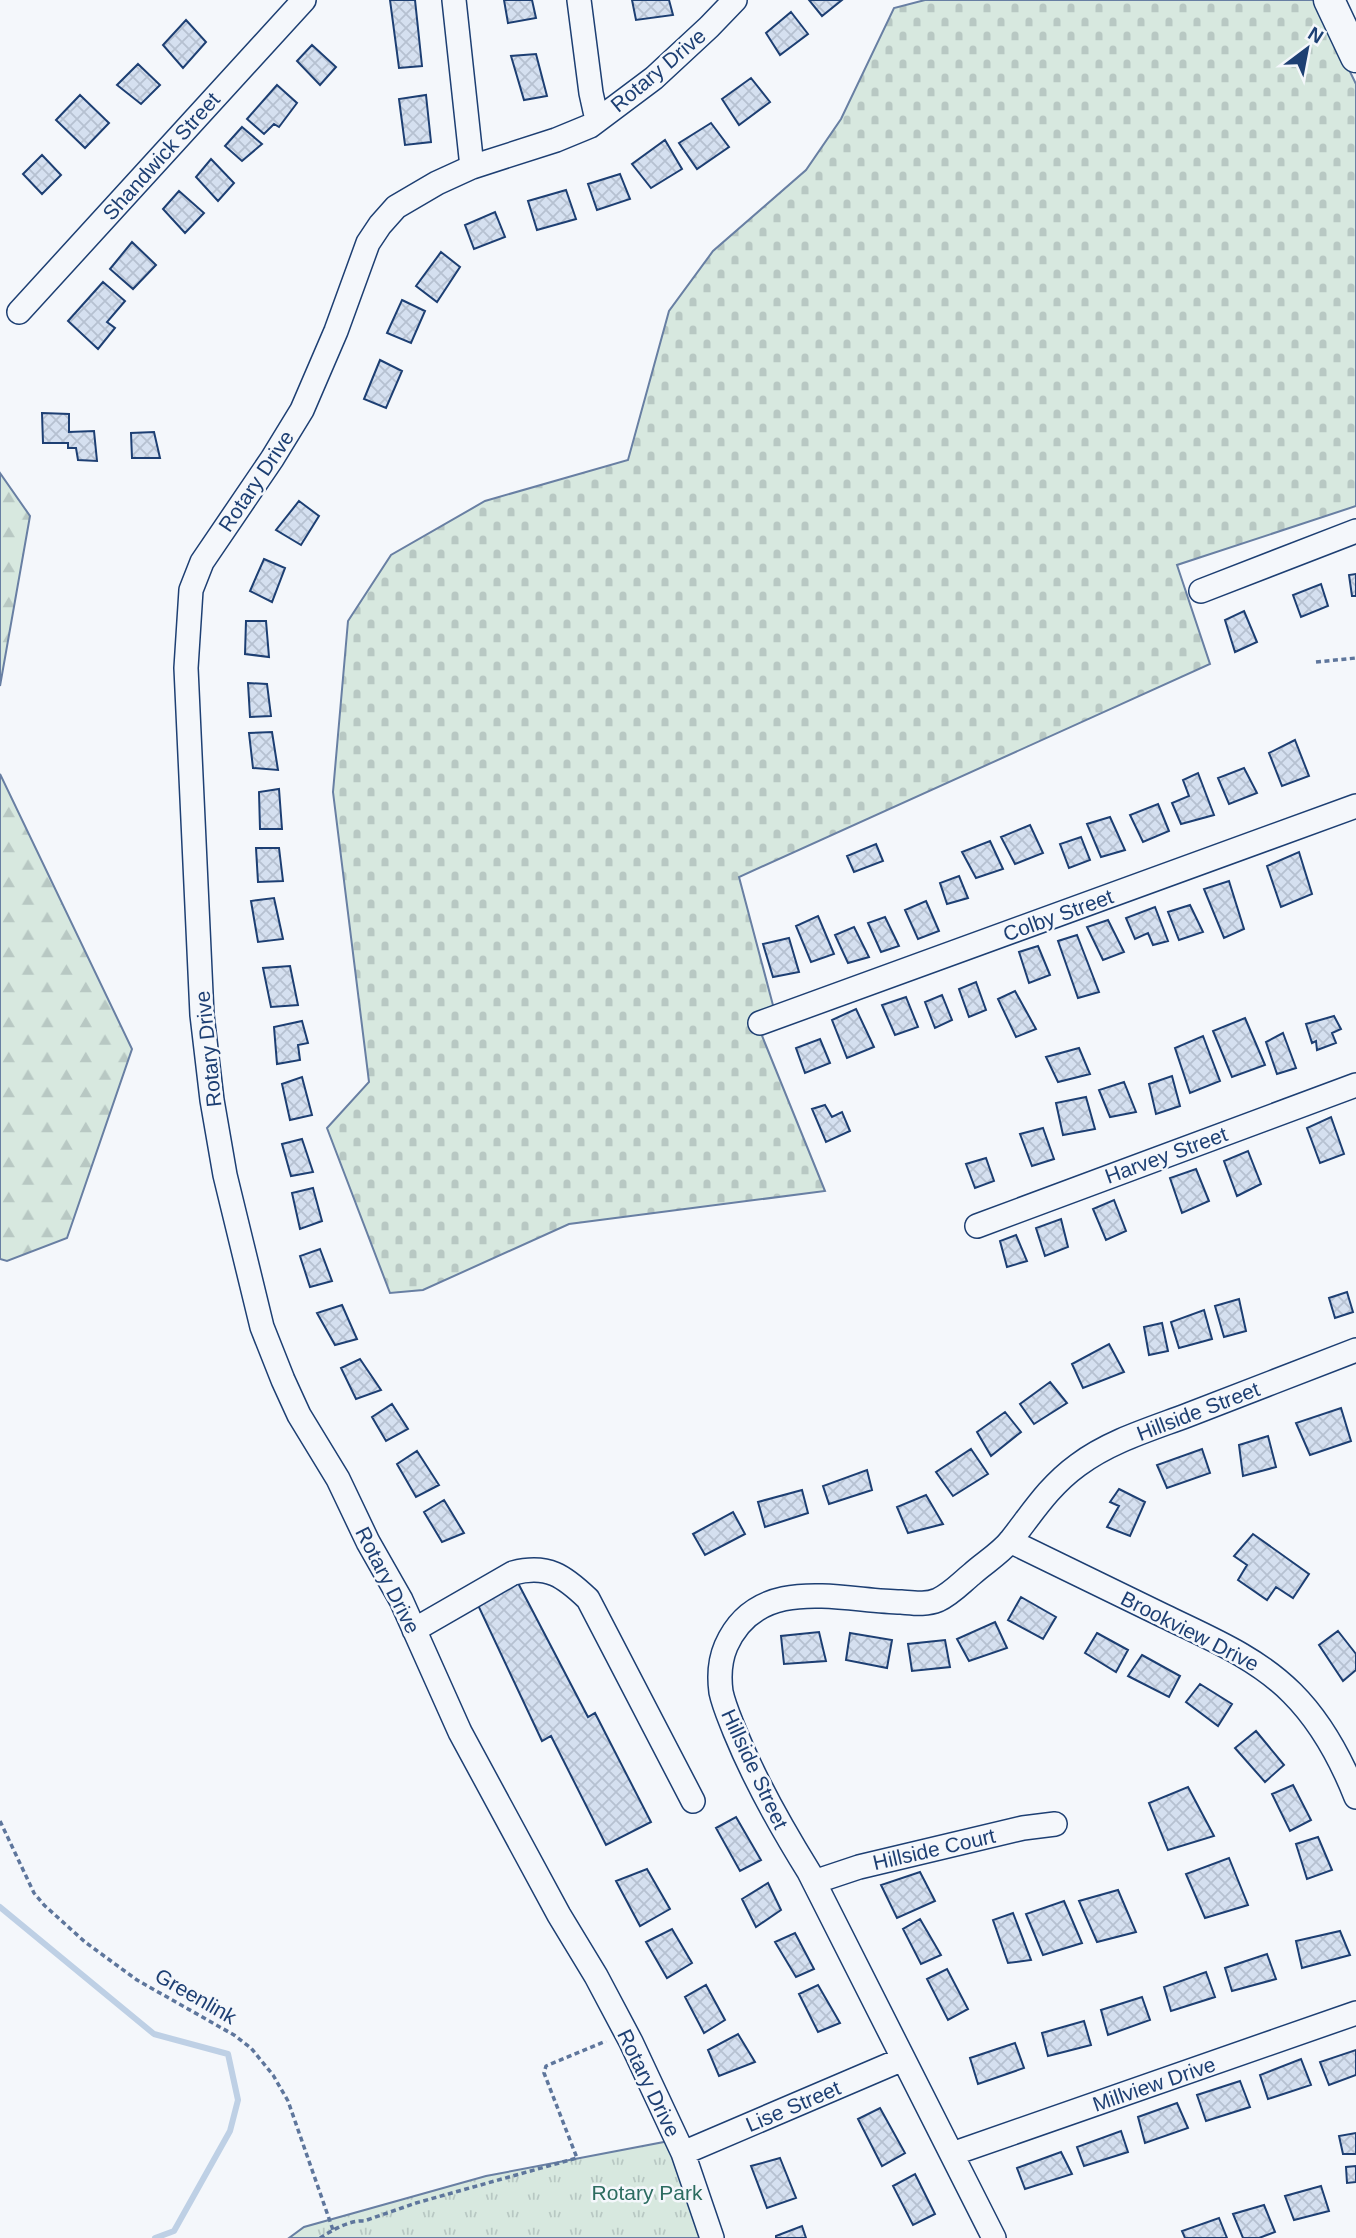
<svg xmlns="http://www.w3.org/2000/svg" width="1356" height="2238" font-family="Helvetica,sans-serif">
<defs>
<pattern id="forest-firs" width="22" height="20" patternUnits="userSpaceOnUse" patternTransform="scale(1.75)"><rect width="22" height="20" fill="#d7e8df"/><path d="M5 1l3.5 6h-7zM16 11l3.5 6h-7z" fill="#b8c8c3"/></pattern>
<pattern id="cemetery-stones" width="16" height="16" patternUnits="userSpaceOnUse" patternTransform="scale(1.75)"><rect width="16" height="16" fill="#d7e8df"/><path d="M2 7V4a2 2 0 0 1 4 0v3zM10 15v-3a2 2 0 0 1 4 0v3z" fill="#b8c8c3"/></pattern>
<pattern id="park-tufts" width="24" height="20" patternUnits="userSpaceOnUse" patternTransform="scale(1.75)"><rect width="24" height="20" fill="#d7e8df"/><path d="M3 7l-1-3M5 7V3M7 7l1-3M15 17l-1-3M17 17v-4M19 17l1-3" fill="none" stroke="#b8c8c3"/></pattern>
<pattern id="building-cross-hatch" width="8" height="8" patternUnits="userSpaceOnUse" patternTransform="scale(1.75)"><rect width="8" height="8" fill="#d5e0f0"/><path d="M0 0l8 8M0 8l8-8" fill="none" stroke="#b6c1d1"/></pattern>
</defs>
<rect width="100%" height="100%" fill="#f4f7fb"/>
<path fill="url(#forest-firs)" stroke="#687fa3" stroke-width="2" d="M0,473L30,516L0,686Z
M0,774L132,1049L67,1238L7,1261L0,1259Z"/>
<path fill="url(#cemetery-stones)" stroke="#687fa3" stroke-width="2" d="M925,0H1315L1356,84V506L1177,565L1210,664L739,877L774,1009L754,1016L825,1191L569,1224L423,1290L390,1293L327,1128L369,1082L333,792L348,621L391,555L485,501L628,460L669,311L713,251L806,170L841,119L894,8Z"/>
<path fill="url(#park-tufts)" stroke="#687fa3" stroke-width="2" d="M685,2138L711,2238H289L304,2227L486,2176Z"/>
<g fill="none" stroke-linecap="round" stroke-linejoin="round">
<path stroke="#bed0e5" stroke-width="6" d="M0,1907L154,2034L228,2054L238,2100L230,2131L174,2231L155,2238"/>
</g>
<path fill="url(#building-cross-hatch)" stroke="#1d3f73" stroke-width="2" d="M390,0H415L422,66L399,68Z
M504,0H532L536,18L508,23Z
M632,0H669L673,15L636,20Z
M809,0H842L822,16Z
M791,12L808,34L780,55L766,33Z
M186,20L206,42L183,68L163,45Z
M312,45L336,67L320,85L297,61Z
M536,54L547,96L524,100L511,56Z
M138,64L160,85L141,104L117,85Z
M751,78L770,102L739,125L722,99Z
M277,85L297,103L279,127L274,124L264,134L247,119Z
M80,95L109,123L85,148L56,120Z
M426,95L431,142L405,145L399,99Z
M711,123L729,147L697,169L679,143Z
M242,127L262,144L242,161L225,146Z
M665,140L682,169L651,188L632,164Z
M42,155L61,175L42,194L23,174Z
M211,159L234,183L218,201L196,177Z
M620,174L630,199L597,210L588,184Z
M566,190L576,219L537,230L528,201Z
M179,191L204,213L185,233L163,209Z
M495,212L505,237L474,249L465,225Z
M132,242L156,265L133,289L110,269Z
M441,252L460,267L437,302L416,286Z
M103,282L125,301L107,322L115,328L98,349L68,321Z
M402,300L425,311L411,343L387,333Z
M380,360L402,371L386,408L364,399Z
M42,413L69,414V432L94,431L97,461L78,460L76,448H68V443H43Z
M154,432L160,458H132L131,433Z
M299,501L319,516L301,545L276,530Z
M264,559L285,568L272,602L250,591Z
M1356,574V596H1352L1349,575Z
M1321,584L1328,606L1301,617L1293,595Z
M1244,611L1257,642L1235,652L1225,620Z
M246,621H266L269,657L245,654Z
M248,683L267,684L271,716L250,717Z
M272,732L278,770L253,768L249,733Z
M1295,740L1309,776L1282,786L1269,753Z
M1244,768L1257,793L1229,804L1218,778Z
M1198,773L1214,815L1181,824L1172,803L1189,796L1183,780Z
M279,789L282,829H260L259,792Z
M1158,804L1169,831L1143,842L1130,815Z
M1110,817L1125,850L1101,857L1087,824Z
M1030,825L1043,853L1015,864L1001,837Z
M1081,837L1090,860L1069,868L1060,844Z
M990,841L1003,869L976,878L962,852Z
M876,844L883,861L854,872L847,856Z
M256,848H279L283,881L258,882Z
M1299,852L1312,894L1281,907L1267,866Z
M959,876L968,898L947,904L940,883Z
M1229,881L1244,929L1224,938L1204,889Z
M274,898L283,939L258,942L251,901Z
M926,901L939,931L918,939L905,910Z
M1190,905L1203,932L1179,940L1168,912Z
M1155,907L1168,941L1153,945L1148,933L1135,939L1126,918Z
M818,916L834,954L811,962L796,926Z
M885,917L899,946L881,952L868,923Z
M1108,920L1124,952L1103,960L1087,927Z
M854,927L869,957L848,963L835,935Z
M1077,935L1099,992L1078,998L1058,941Z
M789,938L799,972L773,977L763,944Z
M1038,946L1050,975L1029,983L1019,952Z
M290,966L298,1005L271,1007L263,968Z
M976,982L986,1010L969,1017L959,989Z
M1015,991L1036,1029L1016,1037L998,999Z
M942,995L952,1020L935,1028L925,1002Z
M906,997L918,1027L895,1035L882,1005Z
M856,1009L874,1047L847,1058L832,1020Z
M1334,1016L1341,1029L1332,1033L1336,1043L1317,1050L1316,1041L1312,1043L1306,1024Z
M1245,1018L1265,1065L1232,1077L1213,1031Z
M302,1021L308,1043L298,1045L300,1060L277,1064L274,1027Z
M1283,1033L1296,1068L1277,1074L1266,1042Z
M1203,1036L1220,1081L1190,1093L1175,1048Z
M820,1039L830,1063L805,1073L796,1048Z
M1079,1048L1090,1074L1058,1082L1046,1057Z
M1172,1076L1180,1106L1156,1114L1149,1084Z
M302,1077L312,1115L290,1120L282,1084Z
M1124,1082L1136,1112L1110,1117L1099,1090Z
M1086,1097L1095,1129L1063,1135L1056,1103Z
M825,1105L832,1117L842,1112L850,1131L826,1142L812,1109Z
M1331,1117L1344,1154L1320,1163L1307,1128Z
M1043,1128L1054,1159L1032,1166L1020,1134Z
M302,1139L313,1172L291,1176L282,1144Z
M1248,1151L1261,1184L1237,1196L1224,1161Z
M986,1158L994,1181L975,1188L966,1164Z
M1196,1169L1209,1201L1182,1213L1170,1178Z
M313,1188L322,1221L300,1229L292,1193Z
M1114,1200L1126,1231L1106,1240L1093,1209Z
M1061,1219L1068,1247L1045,1256L1036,1228Z
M1016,1235L1027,1261L1007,1267L1000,1241Z
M320,1249L332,1281L310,1287L300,1256Z
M1347,1292L1353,1312L1335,1318L1329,1298Z
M1239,1299L1246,1331L1224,1337L1215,1306Z
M342,1305L357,1339L335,1345L317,1313Z
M1204,1310L1212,1339L1179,1348L1171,1322Z
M1162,1323L1168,1351L1149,1355L1144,1327Z
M1109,1344L1124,1372L1083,1388L1072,1364Z
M360,1359L381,1390L356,1399L341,1368Z
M1050,1382L1067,1403L1034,1424L1020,1404Z
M392,1404L408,1429L386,1441L372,1417Z
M1341,1408L1351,1441L1310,1455L1296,1423Z
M1005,1412L1021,1432L991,1456L977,1432Z
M1268,1436L1276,1467L1243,1476L1239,1445Z
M971,1449L988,1474L953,1496L936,1472Z
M1202,1449L1210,1473L1167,1488L1157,1465Z
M417,1451L439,1485L416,1497L397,1464Z
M867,1470L872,1490L829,1504L823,1486Z
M1119,1489L1145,1502L1130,1536L1107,1527L1119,1506L1110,1502Z
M802,1490L808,1513L765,1527L758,1502Z
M926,1495L943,1524L908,1533L897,1507Z
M444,1500L464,1533L442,1542L424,1512Z
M733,1512L745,1534L705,1555L693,1534Z
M1253,1534L1309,1574L1293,1598L1276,1587L1267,1600L1238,1580L1247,1565L1234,1556Z
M518,1583L588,1717L595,1713L651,1822L606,1845L551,1736L542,1741L477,1603Z
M1021,1597L1056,1617L1043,1639L1008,1620Z
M995,1622L1007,1648L969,1661L957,1639Z
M1338,1631L1356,1654V1670L1343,1681L1319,1645Z
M819,1632L826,1661L784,1664L781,1636Z
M850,1633L892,1640L887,1668L846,1660Z
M1097,1633L1128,1650L1116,1672L1085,1653Z
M945,1640L950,1667L912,1671L908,1644Z
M1142,1655L1180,1676L1169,1697L1128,1676Z
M1200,1684L1232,1704L1218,1726L1186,1702Z
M1256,1731L1284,1765L1265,1782L1235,1748Z
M1293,1785L1311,1820L1290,1831L1272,1794Z
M1188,1787L1214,1836L1168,1850L1149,1803Z
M736,1817L761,1860L740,1871L716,1828Z
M1318,1837L1332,1870L1307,1879L1296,1844Z
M1229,1858L1248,1905L1205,1918L1186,1874Z
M647,1869L670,1909L640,1926L616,1881Z
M920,1872L935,1901L897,1918L881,1885Z
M768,1883L781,1910L756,1927L742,1899Z
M1118,1890L1136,1932L1097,1942L1079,1901Z
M1064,1901L1082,1943L1043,1955L1026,1914Z
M1013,1913L1031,1960L1008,1963L993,1920Z
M920,1919L941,1955L921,1964L903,1929Z
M672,1929L692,1963L667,1978L646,1942Z
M1340,1931L1350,1955L1302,1968L1296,1941Z
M795,1933L814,1969L796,1977L775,1942Z
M1267,1954L1276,1979L1232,1991L1225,1968Z
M947,1969L968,2009L948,2020L927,1979Z
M1206,1972L1215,1997L1171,2011L1164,1987Z
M706,1985L725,2020L704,2033L685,1997Z
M818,1985L840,2023L818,2032L799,1994Z
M1142,1997L1150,2020L1108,2035L1101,2010Z
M1084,2021L1091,2045L1048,2056L1042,2033Z
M738,2034L755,2062L719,2076L708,2050Z
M1015,2043L1024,2068L978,2084L970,2058Z
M1356,2050V2075L1329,2085L1320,2062Z
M1301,2059L1311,2085L1268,2099L1260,2075Z
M1240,2081L1250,2107L1206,2121L1197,2095Z
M1177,2103L1188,2128L1145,2143L1138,2117Z
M880,2108L905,2153L882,2166L858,2119Z
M1121,2131L1128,2152L1084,2166L1077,2147Z
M1356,2133V2154H1343L1339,2136Z
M1061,2152L1072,2174L1025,2189L1017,2168Z
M780,2158L796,2198L767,2208L751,2166Z
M1356,2166V2182L1347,2183L1346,2167Z
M915,2174L935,2214L913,2225L893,2186Z
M1321,2186L1329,2211L1294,2220L1285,2196Z
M1264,2205L1275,2232L1259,2238H1243L1233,2214Z
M1219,2218L1227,2238H1185L1182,2231Z
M802,2226L806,2238H776V2236Z"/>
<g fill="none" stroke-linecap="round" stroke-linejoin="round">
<defs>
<path id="minor" d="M454,0L472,167
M579,0L591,93L597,120
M19,312L304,0
M1201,591L1356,531
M760,1023L1356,806
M977,1226L1356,1085
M1010,1541C1062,1566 1113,1591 1164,1616C1209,1638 1256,1657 1292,1693C1321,1722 1341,1759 1356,1797
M414,1630L513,1573C548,1564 564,1576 588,1599L693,1801
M814,1882L859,1867L1023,1828L1055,1824
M683,2153L903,2059
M952,2154L1356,2013
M712,2238L683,2153L631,2042L596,1976L559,1915L460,1732L401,1600L368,1542L338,1479L299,1415L283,1380L262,1327L225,1175L212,1100L202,1015L186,668L191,590L202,562L272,459L302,410L336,331L368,243L380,225L396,207L437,183L472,167L556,140L590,126L654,78L709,27L735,0
M994,2238L809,1872C781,1827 755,1781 735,1732C730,1719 724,1706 721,1692C719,1677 720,1660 726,1646C758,1573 841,1601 901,1602C914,1603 926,1605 938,1600C951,1594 961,1583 972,1574C984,1563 1001,1553 1011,1540C1033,1512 1049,1486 1078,1465C1110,1441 1151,1429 1188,1415C1244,1393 1300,1372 1356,1350"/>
<path id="major" d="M1329,0L1356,57"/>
</defs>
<use href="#minor" stroke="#1d3f73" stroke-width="26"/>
<use href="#major" stroke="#1d3f73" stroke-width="33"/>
<path stroke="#5e769c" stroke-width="3.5" stroke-dasharray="5 3.5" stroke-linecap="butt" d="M1316,662L1356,658
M0,1821L34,1893L44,1905L85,1942L137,1980L234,2035L251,2048L273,2075L288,2101L333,2230
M320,2238C333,2230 349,2220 364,2221L416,2203L577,2158L544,2073L546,2066L606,2041"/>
<use href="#minor" stroke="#f4f7fb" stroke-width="23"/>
<use href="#major" stroke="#f4f7fb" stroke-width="30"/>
</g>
<g text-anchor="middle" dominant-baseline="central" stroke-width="5" stroke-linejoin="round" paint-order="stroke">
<g font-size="21" fill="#1d3f73" stroke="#f4f7fb">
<text transform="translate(658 70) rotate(-40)">Rotary Drive</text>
<text transform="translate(161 156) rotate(-48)">Shandwick Street</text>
<text transform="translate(256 481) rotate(-56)">Rotary Drive</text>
<text transform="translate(1058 915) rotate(-20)">Colby Street</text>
<text transform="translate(208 1049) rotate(-96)">Rotary Drive</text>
<text transform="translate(1166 1155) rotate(-20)">Harvey Street</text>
<text transform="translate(1198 1411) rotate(-21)">Hillside Street</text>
<text transform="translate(388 1580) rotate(63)">Rotary Drive</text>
<text transform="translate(1190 1631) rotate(27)">Brookview Drive</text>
<text transform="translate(755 1769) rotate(65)">Hillside Street</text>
<text transform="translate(934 1849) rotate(-13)">Hillside Court</text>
<text transform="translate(196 1996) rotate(30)">Greenlink</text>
<text transform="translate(649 2083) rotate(64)">Rotary Drive</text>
<text transform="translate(1154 2084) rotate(-19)">Millview Drive</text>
<text transform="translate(793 2106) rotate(-23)">Lise Street</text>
</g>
<g font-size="21" fill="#2c6c60" stroke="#f4f7fb">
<text x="647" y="2192">Rotary Park</text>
</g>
</g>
<g transform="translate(1307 49) rotate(32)" stroke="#f4f7fb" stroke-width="5" paint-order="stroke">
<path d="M0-5L12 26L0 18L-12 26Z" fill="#1d3f73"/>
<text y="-10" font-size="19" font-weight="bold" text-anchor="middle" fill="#1d3f73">N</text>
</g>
</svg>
